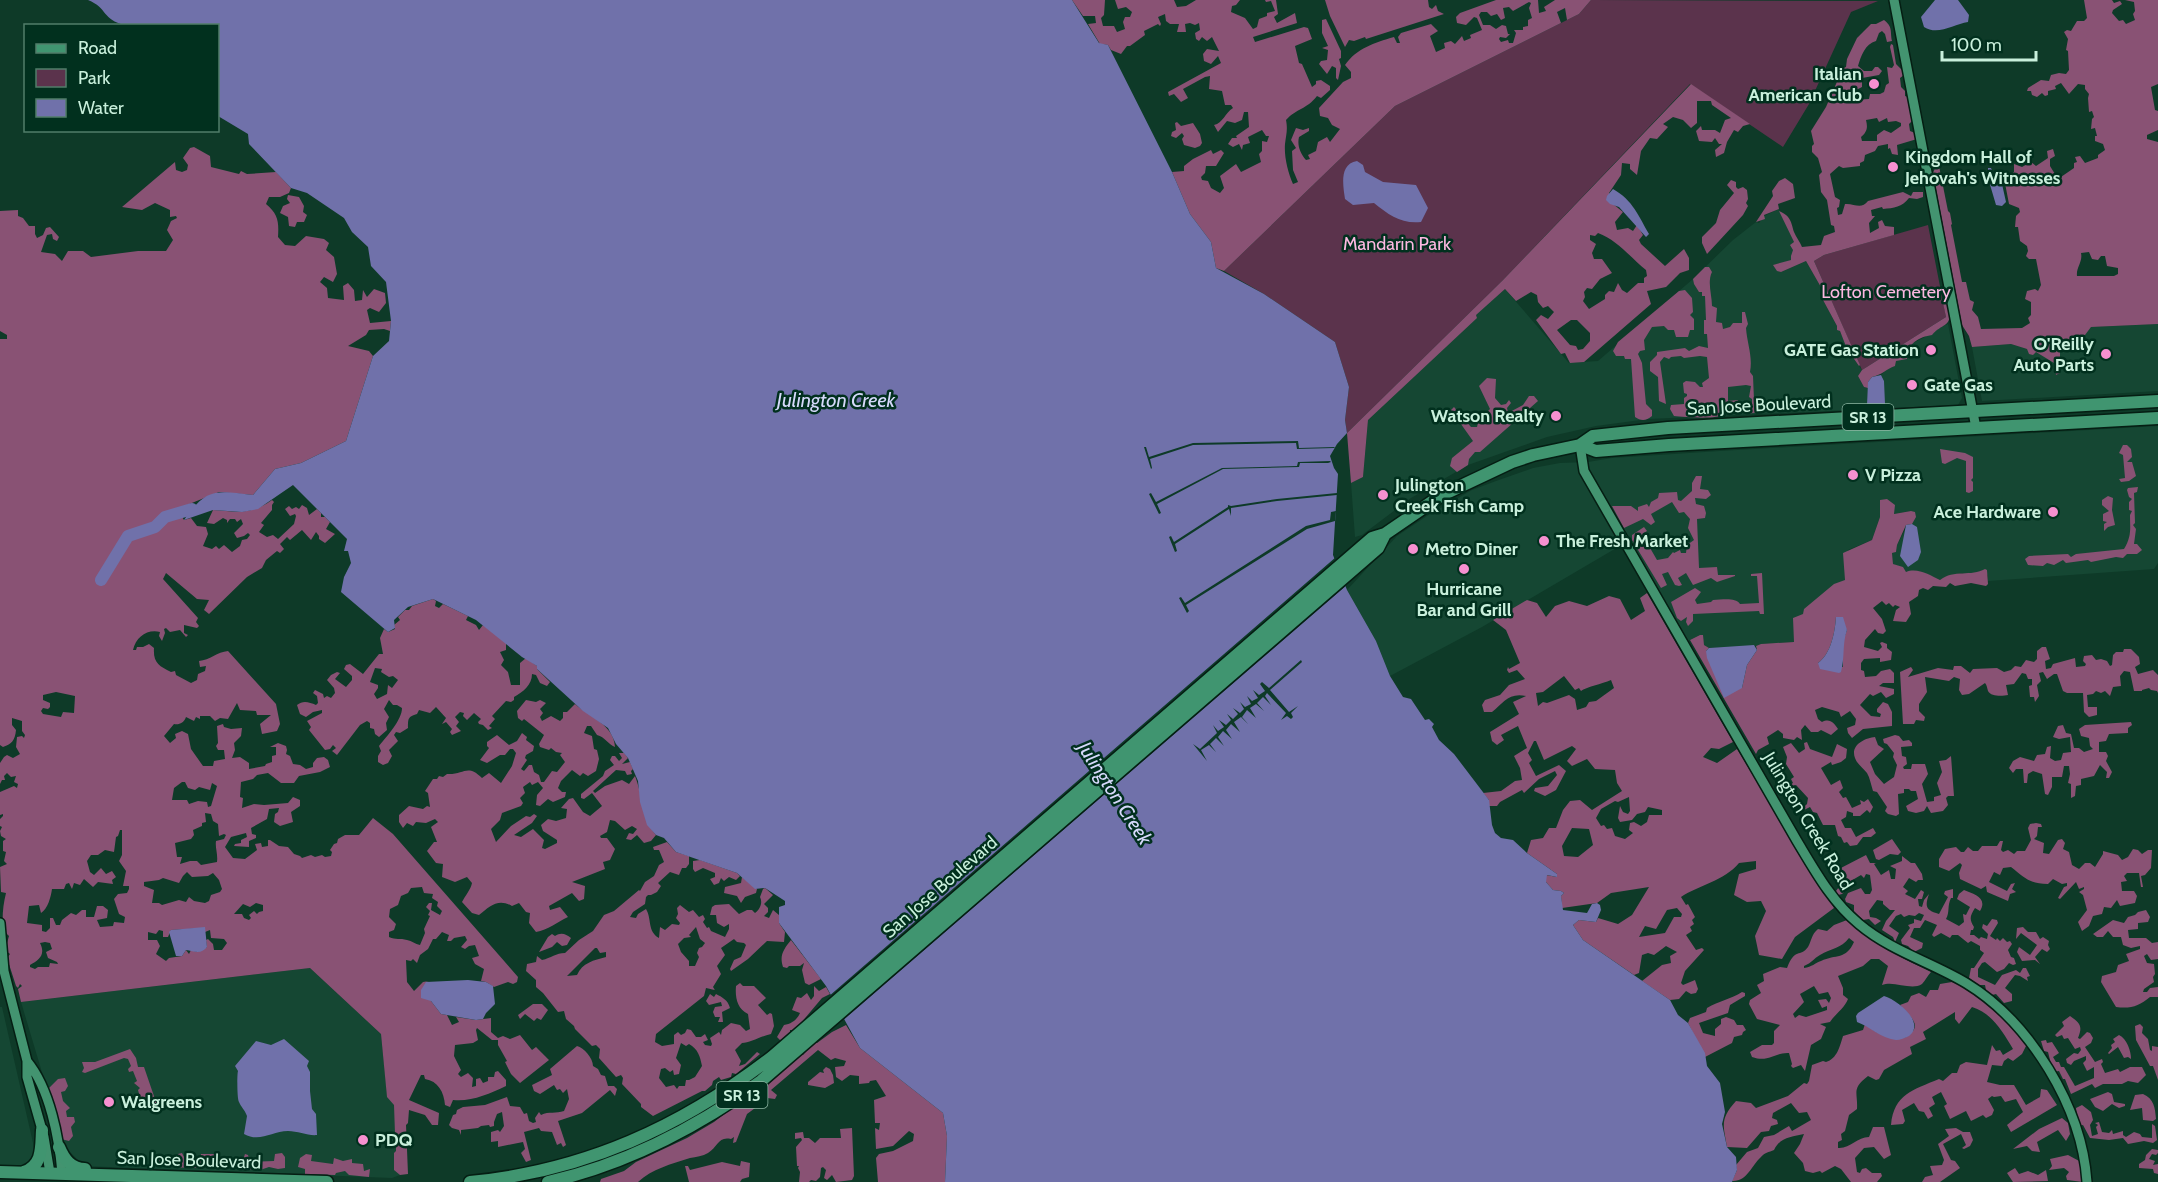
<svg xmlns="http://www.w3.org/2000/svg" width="2158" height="1182" font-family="Cabin,sans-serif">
<rect width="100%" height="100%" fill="#0e3a28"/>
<path fill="#154733" d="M1779,209L1794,242L1793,250L1792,260L1774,265L1781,272L1806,261L1822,289L1823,300L1847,345V349L1862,370L1858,376L1864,387L1868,388L1867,405L1884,381L1881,375L1888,368L1895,366L1896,361L1909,349L1911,344L1923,338L1936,329L1948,324L1962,398L1958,405L1648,419L1596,426L1547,437L1468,465L1411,498L1362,535L1355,537L1351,483L1363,477L1368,420L1477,317L1475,315L1505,289L1569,363L1598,361L1693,279L1733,240L1756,222L1759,223L1764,216Z
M2158,324V391L1982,401L1972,347L2011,344L2036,352L2055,363L2056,375L2060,373V350L2091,327Z
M2158,426V563L2154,569L1988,581V575L1980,572L1971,575L1960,573L1940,580L1918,571L1906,572L1893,564L1892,553L1896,552L1897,545L1908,524L1911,511L1894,514L1880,500V517L1872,540L1848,550L1845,581L1803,614L1794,642L1762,644L1756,646L1709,648L1704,645L1700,635L1688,641L1630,540L1482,627L1390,676L1376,641L1347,590L1397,536L1430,514L1472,490L1496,481L1533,468L1560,463L1588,462L1612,458L1720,451Z
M310,968L381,1034L387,1094L396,1099L400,1175L392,1178L84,1166L64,1146L21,1002Z
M0,1007H2L36,1156L24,1167L0,1166Z"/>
<path fill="#5b334c" d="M1591,0L1878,1L1851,12L1809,104L1783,147L1690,84L1503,280L1347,433L1345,420L1349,387L1335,342L1264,294L1224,271L1395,106L1579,14Z
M1928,225L1946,317L1862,370L1814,261L1824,255Z"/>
<path fill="#895274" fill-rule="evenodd" d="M1072,0H1105L1104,15L1101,18L1103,26H1114L1117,32L1125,29L1123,22L1125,17H1130L1132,12L1126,7L1118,9L1115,0H1174L1177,7L1186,6L1196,0H1240L1236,5L1232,6L1231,12L1245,18L1253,29L1257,27L1259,19L1267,16V13L1275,11L1271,1L1266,2L1265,0H1276L1278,14L1274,17L1277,23L1295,13L1297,23L1253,37L1255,42L1304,27L1308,28L1312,39L1295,46L1299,63L1302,64L1312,87L1316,84V81L1321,80L1330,86V90L1321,98L1317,96C1306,110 1297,108 1286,120C1288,130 1286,135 1285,144C1284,157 1288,172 1293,184L1298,182L1293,170L1292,151L1296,148L1291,140L1296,128L1303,130L1309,128V131L1299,137C1297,145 1300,153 1306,160L1310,159L1308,155L1316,151L1318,142L1327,137L1330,142L1340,129L1332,125L1328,118L1320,116L1319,108L1343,82L1351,78V72L1345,65C1357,48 1374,43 1394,37L1397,43H1400L1398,37L1401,33L1431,24L1438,31L1430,36L1436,52L1445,48L1444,43L1451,41L1455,44L1462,36L1464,41L1471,38L1470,35L1482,30L1477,18L1474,17L1466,25L1457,23L1456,17L1460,13L1496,0H1538L1539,13L1546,11L1544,7L1555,0H1591L1579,14L1567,20L1565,8L1557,12L1561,23L1395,106L1224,271L1216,268L1211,242L1190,214L1172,172L1184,171V166L1193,159L1211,150L1213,154L1221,150L1224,153L1216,166H1206L1205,173L1201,177L1202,180L1208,181L1211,188L1220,193L1224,188L1220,176L1236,164L1241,172L1261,162L1259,154L1262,151V141L1267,142L1269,136H1266L1262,130L1248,137L1250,143L1243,145L1242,150L1239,144L1233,147L1228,144L1232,138H1237L1236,136L1249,127L1248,112H1244L1242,120L1235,123L1227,121L1218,132L1214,125C1223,123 1225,113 1233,108L1231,105H1225L1222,91L1209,89L1210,76L1205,77L1183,89L1188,98L1181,102L1174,94L1169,96L1168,92L1221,63L1218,56L1211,64L1204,61L1203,54L1207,49L1219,51L1212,37L1207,41L1202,37L1199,41L1196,39L1195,33L1200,30L1199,23L1195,25L1190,23L1185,24L1186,32H1177L1179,24H1170L1166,21L1165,14L1158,17L1161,24L1160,26L1158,24L1144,31L1145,35L1130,46H1127L1121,54L1111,50L1108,45L1100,44L1088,24L1096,23L1095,16H1083ZM1529,2L1531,3L1529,8L1532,18L1528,20V26L1523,27V30H1514L1516,33L1513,43H1509L1508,40L1501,42L1499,39L1500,37L1506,38L1510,34H1508L1506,26L1502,25L1496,29L1490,25H1483L1479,15L1481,12H1487L1491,16L1497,14L1501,20L1505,18L1503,8L1509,7L1513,11Z
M1325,0H1428L1429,7L1432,9L1436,5L1438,11L1444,14L1366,39L1365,37L1354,41L1349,40L1345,47L1330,16Z
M2084,0H2112L2114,3L2120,1L2122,4L2113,10L2112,13L2119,21L2123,20L2126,24L2135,20L2133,14L2135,11L2134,2L2125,0H2158V84L2151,87L2155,110L2158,111V130L2147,135V139L2158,142V324L2091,327L2085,335L2060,350V373L2056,375L2054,363L2036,352L2033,355L2029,354L2027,349L2011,344L1972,347L1969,336L1962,325L1933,173L1936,166H1939L1948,211L1950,213L1952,224L1951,225L1962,282H1966L1970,300L1974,302L1972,310L1978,317L1981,329L2022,328L2030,323L2028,318L2031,315V302L2025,299L2027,291L2035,289L2038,291L2041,285L2036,259H2029L2026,256L2028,251L2027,246L2020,241L2018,227H2015L2016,216L2020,212L2019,208L2009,204L2004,178L2014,172V164L2022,167L2031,162L2036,166L2048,158L2047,151L2053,149L2055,156L2050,159V166L2058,179L2074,168V163L2077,162L2075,157L2080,156L2085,163L2098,158V155L2105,150L2103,144L2095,141V136H2097L2095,128L2091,129L2092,119L2094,117L2092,111L2089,112L2088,98L2089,94L2085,89V85L2078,84L2069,94L2061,83L2055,86L2056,89L2048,91V95L2045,96L2042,93L2037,97L2032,95L2031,91H2027L2028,88L2041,80L2049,81L2051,75L2059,73L2066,74L2069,70L2068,51L2066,50L2068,39L2064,32L2067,30L2071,31L2077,21H2084L2087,18ZM2089,252L2092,259L2098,260L2101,256H2105L2107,266L2118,268V274L2114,276H2077C2076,267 2083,262 2081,253Z
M1326,19L1341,51V58L1339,59L1341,66L1338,80L1336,78V68L1332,66L1327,74L1319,64L1321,61L1327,60L1328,50L1322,48L1328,46L1322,33V20Z
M1884,20C1893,27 1890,31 1892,41L1887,42L1885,34L1882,31L1879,33L1876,41C1865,44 1861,56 1858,66L1864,71H1872L1875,67H1878L1882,71L1879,75L1862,78V87L1856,90L1854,100L1869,99L1870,94H1880L1884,92L1886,85L1889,83L1887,67L1892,68L1894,65L1890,47L1891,44L1893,45L1896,64L1903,71L1904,75L1900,78L1901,87L1905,91V96L1908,97L1912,121L1909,124L1910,131L1915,133L1917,139L1897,145L1898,155L1892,154L1890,148L1888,149V144L1878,146L1875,151L1865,155L1864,161L1860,163V166L1843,168L1839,166L1830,174L1835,197L1840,200L1839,207L1837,208L1838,215L1842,214L1845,204C1854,203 1861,210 1868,201L1903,192L1911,196L1913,192H1923V197L1917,199L1909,198C1902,207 1894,208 1883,209L1882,207L1871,210L1872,216H1875L1869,223L1870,233L1879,228L1878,222L1882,220L1885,226L1894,227V235L1824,255L1814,261L1860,365L1859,366L1847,349L1840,331L1837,330V326L1823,300L1822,289L1806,261L1781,272L1777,271L1773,265L1791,260V256L1793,250L1790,245L1794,242L1779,211C1791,216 1791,222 1794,232C1796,237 1800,242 1802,247L1821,245L1824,236L1835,232L1834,226L1831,225L1827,200L1821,192L1819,175L1822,172L1818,158L1812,152V146L1814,144L1811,131L1826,107L1843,68L1846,67L1847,59L1857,38L1871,24H1876ZM1877,118L1879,122L1887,118L1888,122L1896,121L1901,123V126L1891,133L1884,130L1877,135V141H1862L1861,137C1867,132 1868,128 1866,120Z
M1691,84L1750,124L1743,126L1738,132L1734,130L1727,142L1724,153L1716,157L1715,150L1722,144H1719L1715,138L1712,142L1699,141L1696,131L1701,126L1702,130H1715L1720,133L1725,120L1731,118L1712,105L1711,101H1697V123L1691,128L1683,120L1673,117L1663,124L1668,127L1657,139L1650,138L1641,151L1637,175L1630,169V164L1622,163L1621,175L1609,193L1613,204L1623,212L1615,222L1617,230L1628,228L1633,231L1637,225L1643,235L1639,240L1641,244L1665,266L1684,249L1689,258V270L1680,273L1666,287L1647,291L1651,304L1584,362L1570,363L1565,353L1561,354L1536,320L1541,315L1548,319L1554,312L1548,306L1543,308L1538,302L1537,295L1531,292L1516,301L1505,289L1476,315L1477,318L1368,420L1363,477L1351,483L1347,433L1503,280ZM1598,233C1617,240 1630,257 1646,270L1647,276L1644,278V283H1638L1627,293L1622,290L1618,283L1614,292L1609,291L1605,295V299L1589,309L1583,301L1585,297L1584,292L1587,288L1592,289L1600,279L1612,273L1602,259H1594L1592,253L1596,244L1590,240V235L1595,236ZM1571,320H1577L1590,333V341L1583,349L1578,350L1576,346L1570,345L1557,330Z
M1177,122L1181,126L1193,123L1200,134L1202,143L1200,146L1195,148L1184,145L1182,139L1184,136L1182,133L1176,138L1171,136L1172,132L1176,130L1175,123Z
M194,147L210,156L211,167L239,174L241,171L247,174L276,172L291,188L289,193L280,197H269L266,204C278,214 279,221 278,237L285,245L295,246L306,236L324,239L329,243L326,250L334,257L337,274L333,282L324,277L320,282L327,288L328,298L344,300L343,286L348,283L354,290L355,301L362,300L363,290L367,297L374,289L385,293L386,303L379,312L370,308L367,310L370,323L391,321L390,331L384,329L369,330L366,335L348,346L369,351L373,356L346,441L301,463L275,469L253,495L219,492L177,509L184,520L191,518L197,526L206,527L208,534L203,546L212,549L216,546L219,549L224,545L232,552L240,546L242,540L247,539L250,535L248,533L244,536L237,538L234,533L243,524L241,519L237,522L235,519H230L227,523V520L223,518L214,524L207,523L213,510C238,512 250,515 272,500L274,502L272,505V510L261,523L264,525L259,532L267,537L273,535L278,539L294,524L296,516L295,514L290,516L285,509L289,506L292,509L296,507L299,509L302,505L307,508L309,515L317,509L321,513V517H325L330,522L326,529L335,534L325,543L319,539V536L316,532L311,540L302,530L290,540L287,537L280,544L284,549L280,553L277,551L266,560L262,568L247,577L209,614L204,610L209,600L197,599L166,573L163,579L198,618L196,622L199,626L197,628L184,625V633L188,635L186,637L180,630L170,632L166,628L164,629L165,633L162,641L159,636L160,632C147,629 136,637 133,650H136L137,647H143L149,644L154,648C153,663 159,666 171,672L175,671L176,675L191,683L197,680L198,674L205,671L206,666L200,667L199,661C210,660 217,652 228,651L276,704L280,724L277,731L262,734L260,724L271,715H257L256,711L240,710L237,703L228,719L220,718L215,721L210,716H200V719L196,717L194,721L186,717C184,723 179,725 174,724L164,736L170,743L176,738L175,734L182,731L188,734L191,749L203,766H213L214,761L225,759L224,750H218L216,746L218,743L217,726L223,724L224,727L231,729L242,728L241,736L234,743L235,750L232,758L240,757L249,763V769L265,766L266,764L272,762V756L276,755V747H270L278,743L286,746L287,750L286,754L290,756L293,764L300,765L306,769L313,767V763L317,758L324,757L328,760L330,767L320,772L299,776L294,783H281L268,773L257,775L253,779L241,782L240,797L243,798L242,808L254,804L264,805L288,803L293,797L300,800V806L291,812L293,822L280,826L274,822L275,814L278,812L279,808L269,809L267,819L251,828L252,834L256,835V838L249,841V847L234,846L235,844L241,843V840L247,837L246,833L231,837L225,847L233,858L245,859L257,850L255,844L261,843L262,847L268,846V840H270L279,846L288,847L294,854L300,856L302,858L311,855L315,857L322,855L325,857L331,856L332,852L330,850L334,844L337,843L338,839L345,835H359L373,818L393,834L518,977L517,982L513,984L508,982L494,987L486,982L481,981L484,969L475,964L472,958L479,956L475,945L469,946L465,949L461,947L467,940L465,936L454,938L451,941H447L449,935L442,932L436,939H433L428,949L420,955L417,963L413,959L411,961L406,960L407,982L414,991L423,982L429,981L426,982L431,1001L441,1014L447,1015L452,1025L459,1022L456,1017L476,1020L491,1018V1032L498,1038L503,1036L510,1039L520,1035L532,1050L536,1047L549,1060L520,1083L511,1074L505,1062L507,1061L498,1045V1040H492L477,1028L476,1030L478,1040L473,1043L455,1045L454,1056L461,1070L458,1074L461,1077L468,1073L473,1078L472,1087L476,1086V1079L480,1078L483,1083L488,1081V1077H494L495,1072L498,1071L506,1080V1086C489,1094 471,1102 453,1100L450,1107L445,1105C444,1092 438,1081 425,1079L424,1075H421L409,1100L439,1113L438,1125H432L425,1115L409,1110L408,1123L406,1125L408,1174L400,1175L394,1170V1153L396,1151V1139L393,1136L395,1134L394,1105L387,1097L381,1034L310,968L21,1002L18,989L22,986L20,984L18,988L16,986L7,958L10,954L6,951L4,940L7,943L9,936L3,930C2,916 3,905 6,893L1,892L0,867L7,864L4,861L6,852L3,851V841L6,839L1,836L0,831L2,827L0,826V819L3,816V814L0,815V792L14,786L17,788L18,784L14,782L16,776L11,777L7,773L4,776L5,780H2L0,784V763L4,757L7,755L13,758L20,754L16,747L17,737L22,736L24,738L25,735L22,731V721L12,718V725L16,730C15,740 12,744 3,747L0,745V339H7V335L0,331V211L18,210V216L23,218L29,226H35V234L37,238L43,235L46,228L50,227L59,237L57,241L53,239L52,234L47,235L41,252L55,254L62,261L68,251H83L91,257L138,251H166L173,240L167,230L171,221L177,218L176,216L170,217V210L155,203L142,210L122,207L175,162L176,170L182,172L187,170L188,165L183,158L190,148ZM56,692L75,696L74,713L63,712L61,717L43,714L41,711L43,708L48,709L50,707V703L43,700V695ZM182,782H185L188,788L195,790L199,787L210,790L212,783L217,786L211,806L208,807L207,802L198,801L189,804L187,800H172L174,788ZM205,813L211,814L213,821L218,824L219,836L224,834L226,835L224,839L216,841C215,848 218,854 217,862L201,865L197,861H190L180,864L182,857H177L175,843L191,839L194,835L193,830L202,826V823L206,822ZM120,830H122V855L119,861L126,871L123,886H129V889L127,893L118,894L114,899L119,914L125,917L124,923L114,922L113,926L100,927L97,920L107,918L108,910L103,906H97L94,917H86V910H82L76,915L71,913L62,920L60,925H56L53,918H50V928L46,932L42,931V925L27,923L29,906L39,905L41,913C48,909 51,896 52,889H64L66,884L69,883L72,889L74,883L80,885L84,879L93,887L98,882L113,884L112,880L116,877L112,871L106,874L101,868L94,875L90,872L87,861L91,855H98L105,850L114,852L116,837L118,836ZM187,872L192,877L208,876L213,873L219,880L222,889L220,892L211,895L209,901L205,903L194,901L189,897L186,902L179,900L162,905L159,903H152L154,890L144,886V882L159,880L163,878L179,883L183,876ZM422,887L424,893L433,894L432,898L438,902L437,906L442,911L440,915L431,910L432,903H429L426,907L430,911L428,915L430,916L424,929L425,933L420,945C415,944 412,941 407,940C400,938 396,940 389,937V932L394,930L396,924L389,917L390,909L398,905L401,896L408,893L411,888ZM256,903L263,905V911L259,912L257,914L254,911L249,915L251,918L249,920L244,918L242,914H234L243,904L250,907ZM205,928V932L210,930L211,938L224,939L227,943L222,950H214L213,944L208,939L206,940L207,947L197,952L191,950L189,954L186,950L182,956L169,958L166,961L156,954L160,946L157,940H148V932L156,934L159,930L163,931V937H168L171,930ZM45,942L50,943L52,949L46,952L48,958L57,962L58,964L50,963L49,967H38L35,969L30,967V965C39,960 46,955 40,943Z
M1785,178L1793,184L1795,198L1778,204L1779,209L1764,215L1765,219L1756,222L1773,196L1772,191L1779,181Z
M1731,180L1736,182V187L1738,189L1743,187L1747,190L1748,199L1746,203L1748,206L1743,215L1707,254L1702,243V237L1716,223L1720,210L1734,193L1727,185Z
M288,195L299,197L304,206L303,212L307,215L304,222H297L295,227L289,226L288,217L280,213L283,206L290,203L287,199Z
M1705,267H1709L1712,272C1707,282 1712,295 1712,306L1717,308L1716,322L1722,323L1723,329L1730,327L1733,323H1742V312H1745L1748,324L1746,328C1747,343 1753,357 1750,372L1753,376L1754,400L1758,402L1760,412L1746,414L1742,410L1752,405V399L1749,397L1751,386L1746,385L1728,387V401L1738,400L1739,405L1732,406C1731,408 1728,413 1726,414C1716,420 1685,417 1674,416L1670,409L1671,405L1684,404V398L1687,396V394L1684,393L1683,383L1686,381L1695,382L1700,387H1703L1702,383L1709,378L1707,357L1700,356L1684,358L1681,356L1671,357L1669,359L1664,357L1660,362L1666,404L1659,401L1658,377L1650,371V362L1657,355V352L1685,348L1689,351L1699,346L1708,348L1707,334H1704V320H1706L1705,296H1702V292H1699L1694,284L1693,279Z
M1685,290L1692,298L1693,312L1690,315L1694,319V330H1690L1688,337H1676L1674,330H1668L1664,326L1652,327L1644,340L1645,350L1640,351L1638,354L1642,363L1646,404L1652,410V416C1646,421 1641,421 1635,417L1631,359H1625L1624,356H1616L1613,351L1618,342L1679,291Z
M1943,303L1950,305C1952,329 1943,322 1932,335C1919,337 1906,344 1907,359L1896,361L1895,366C1886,369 1882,375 1872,377L1868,382V388L1864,387L1858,376L1862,370L1946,317Z
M1487,378L1496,379L1495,398L1501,405L1506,404L1509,400L1511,403L1507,408L1508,413L1523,405L1529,396H1534L1538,401L1480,452H1475L1469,459L1468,465L1457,472L1450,466L1452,458L1473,441L1451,410L1454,407L1471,427H1477L1479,419L1489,417L1487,412L1490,409L1479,386Z
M2123,445H2127L2131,449L2132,457L2127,462H2132L2136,476L2129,481L2121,482L2119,479L2125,478L2123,455L2119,453Z
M1940,449L1965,453L1973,457V478L1971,480L1973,482V491L1969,493L1966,492V461L1957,458L1945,464L1942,463Z
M1696,476H1702L1700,489L1708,490L1711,495L1706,499L1695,498L1696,504L1704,506L1706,513L1705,518L1697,519L1699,568L1717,567L1718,575H1735V576L1717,582L1711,578L1693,585L1686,573L1678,578L1682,585L1679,586L1675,585L1668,572L1662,574L1667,585L1661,588L1632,540V535L1644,527L1647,531L1642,534L1657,560L1668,558L1673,552L1674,553L1680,550L1681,553H1686L1687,545L1694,540L1688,528L1690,519L1684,512L1679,513L1672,502L1651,514L1655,522L1651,525L1643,519L1624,528L1612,506H1631L1638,511V507L1647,504L1649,507L1651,502L1658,498L1659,493L1677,492L1678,500L1681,501L1692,491V483Z
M2138,487L2137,492L2134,493L2135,523L2133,525L2136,529L2134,544H2137L2142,550L2137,554H2127L2123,558L2116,557L2091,562L2088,560L2066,563L2063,560L2054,565L2047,563L2043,566L2028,565L2025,559L2029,556L2068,554L2071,557L2076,554L2124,549C2132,536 2130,528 2130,515L2132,511L2129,510V502L2132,499L2129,497L2127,490L2128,488Z
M2108,496L2113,498L2112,510L2115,525L2108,527L2104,531V524L2107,522L2103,521V514L2109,511L2102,505V500Z
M1887,499L1895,505L1894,514L1911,511L1915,512L1916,517L1912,524L1906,525L1897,545L1896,552L1892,553L1893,564L1903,567L1906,572C1917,567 1930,575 1940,580C1954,569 1971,577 1985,569L1987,570L1988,584L1986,586L1971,583L1955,586L1950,583L1946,587L1933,586L1928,590L1923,588L1919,590L1918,596L1909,602L1911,614L1906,622L1893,621L1896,610L1900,607L1895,605L1893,607L1889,603L1886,605L1882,601L1873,608L1882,619L1886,631L1883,634L1878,633L1875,629L1865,640L1864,647L1878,651L1882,647L1880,643L1882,642L1887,644V648L1892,652L1891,660L1880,662V658L1864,659L1861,663V670L1864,671L1865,677L1876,676L1881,671L1890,669L1894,673V683H1883L1879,686L1894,689V694L1886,698L1881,692L1873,696L1870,694L1860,705L1871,716L1880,717L1881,714L1877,712V709L1883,702L1888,704L1892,712V726L1863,729L1852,738L1848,733L1847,728L1855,725L1856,719L1850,711L1841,717L1839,712L1822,707L1815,710L1818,719L1822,722C1830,718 1834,723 1838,729L1831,735L1821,730L1818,732H1811L1805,725L1801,730L1802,740L1797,737L1794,740L1783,738V734L1778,730L1767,737L1769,744L1758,750L1756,754L1690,640L1700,635H1703L1704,645L1709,648L1706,651L1742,688L1747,665L1757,650L1756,646L1761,644L1794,642L1793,618L1803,614L1804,609L1834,584L1845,580L1843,553L1872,540L1880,517V500ZM1836,617L1847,630L1843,641V667L1818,663C1831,654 1835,632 1836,617Z
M1762,573L1764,614H1760L1759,611L1693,614V621L1688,626L1686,622L1687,617L1681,621L1677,618L1671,602L1695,588L1701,592L1695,600L1697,604L1711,602L1713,600C1722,600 1735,597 1740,604L1759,603L1757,576H1751V574Z
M1647,593L1733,742L1719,749L1711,748L1703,757L1717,763L1737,749L1834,908L1795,937L1782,959L1759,955L1755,936L1766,911L1761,901L1747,902L1734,895L1739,874L1756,869V861L1739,863C1724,881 1699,885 1681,897L1686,905L1688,904L1695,917L1692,920L1694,924L1690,927L1692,931L1686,935L1696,950L1702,948L1704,950L1685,971L1681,983L1683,985L1695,980L1698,989L1696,993L1691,994L1686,991L1679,999L1670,1000L1642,981L1662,965L1671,963L1670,956L1677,952L1666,946L1654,955L1648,953L1642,955L1639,973L1634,975L1583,940L1573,925L1579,920L1596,922L1598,918L1618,924L1632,915L1649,887L1611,893L1597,903L1562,908L1561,896L1564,893L1561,891L1553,890L1546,882V875L1557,877V874L1527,853L1531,840L1543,838L1549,828H1556L1563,810L1570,801L1580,800L1592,810L1622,791L1617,783L1615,770L1595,769L1587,759L1572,766L1567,761L1576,749L1572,746L1544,760L1536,741H1534L1528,753L1532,760L1529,763L1536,776L1559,765L1566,771L1556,790L1545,796L1534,791L1535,788L1548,786L1557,775L1555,771L1539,779L1524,793L1522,790L1500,802L1497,806H1489V800L1483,793L1501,791L1515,781L1522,780L1520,768L1514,756L1527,748L1518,726L1501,735L1504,740L1497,745L1492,741L1490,732L1519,714L1513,702L1526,696C1509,692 1503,703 1492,712H1484L1482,705L1485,700L1500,695L1509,685L1525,679L1517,670L1509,673L1507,670L1508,667L1509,669L1520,663L1506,630L1493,620L1527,600L1537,603L1546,617L1555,606L1569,601L1587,606L1609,596L1620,599L1631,620L1645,611L1640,598ZM1564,676L1575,690L1579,688L1581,691C1586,687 1602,684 1611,680L1614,688L1596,701L1589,702L1586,707L1577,710L1575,699L1569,695L1547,703L1543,702L1538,706L1536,693L1543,692ZM1629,797L1630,811L1628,814L1623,812L1620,806L1618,818L1620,822L1632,820L1637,814L1645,812L1648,807L1662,810V815H1649L1647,822L1641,826L1634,822L1630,823L1629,830L1633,833L1625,839L1615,836L1612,828L1607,829L1604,825L1601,826L1596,818L1601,809L1615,801L1618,802ZM1572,828L1589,829L1593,845L1578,857L1564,856L1562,846ZM1677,908L1682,914L1681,917H1674L1665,933L1639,937L1645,926L1656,929L1667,910Z
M433,599L436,601L435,606L439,608L443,604L468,616L466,620L476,625L479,630L483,625L506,642V650L500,652L504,660L501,665L508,672L511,685H520V663L526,658L537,666V669L550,682L547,686L540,683L536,675L532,674C532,685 523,692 514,697V700L511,702L506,701L492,716L495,719L489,726L492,728L488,730L483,725L479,724L478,722L481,719L474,713L467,720L463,716L464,713L460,712L455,717L459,722L456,726L461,731L452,735L450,732L452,729L446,722L442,724L446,718L436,707L430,713L419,710L417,714C408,717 408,718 408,728L400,733L396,732L394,735L398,741L389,750L392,756L388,763L383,765L378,762V756L381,751L379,746C387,736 402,720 402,708L397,705H393L389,700L384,709L389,717L386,723L387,730L379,737L375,734L374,729L370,728V723L367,721L360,725L337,755L332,751L336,748L333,745L330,749L325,750L309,730L311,727L307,721L322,713V710L313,712L306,717L300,714L297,705C303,700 309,702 316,705L318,703L317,696L313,693L315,690L323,694L324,698L327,696L331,698L335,693L334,688L327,680L331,675L337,672L340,673L335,679L346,687L352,680V676L344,669L346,665L350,664L363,674L379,654H383L380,638L384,629L388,632L395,629L394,625L400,620L398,617L405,610H409L412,606ZM375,668L382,669L381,672L389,677L393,676L398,680L392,688L388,685L387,694L377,699L374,694L378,688V685L370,682Z
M2042,647H2046L2050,659L2045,661L2046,669L2051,668L2053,664L2075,658L2076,667L2085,666L2086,664L2083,661L2084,656L2092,655L2096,660L2101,659L2107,661L2110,666L2112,665L2113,655L2116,652H2123L2124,649H2131L2139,657L2140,664L2135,667L2138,674L2153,670L2158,675V693L2157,691L2151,690L2149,688L2142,690V691H2134L2130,672L2124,671L2120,676L2121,686L2113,687L2110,696L2105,691L2101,693L2096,691L2093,694L2087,695L2088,707H2097V715L2089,717L2084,712L2083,693H2067L2063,691L2057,674H2054L2047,679L2043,672L2039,673L2041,681L2037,685L2039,696L2035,702L2034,697H2030L2029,686L2032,685V679H2028L2026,674L2022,673L2014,684L2006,685L2008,695C2003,696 1991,697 1988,691C1987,688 1987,685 1985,683L1969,694L1962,695L1959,690L1960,679L1954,677L1949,681L1925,677L1927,692L1919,704V711L1925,717L1924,721L1916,720L1914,724H1903L1900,672L1911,667L1913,670L1908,677L1938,668L1953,670L1954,666H1961L1970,673L1973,669L1997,668L2004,672L2011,670L2015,666L2021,667L2026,660L2034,662L2037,659V651Z
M526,700L536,702L540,700L546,703L540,709L543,713L540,717L542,721L551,716L560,721L563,718V712H567L575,704C590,717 614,725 615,747C608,744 605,737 597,735L591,726H587L584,733L592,736L594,749L597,750L599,759L596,771L588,776L583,773L580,776L572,770L561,781L558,788L562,792H566L565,797L553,802L548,799L540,806L536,805L537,795L543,788L538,782L532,785L530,782L523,787L525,793L520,798L523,803L521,806L502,813L500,820L491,829L496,842L511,826L526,816L530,817L534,814L537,816L532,823L514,835L521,837L533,829L544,840L542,848L545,849L557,843V840L543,831L541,825L548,819L556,821L566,818L567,809L561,808L569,799L573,798L583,812L590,816L602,806L592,793L584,799L581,798V794L603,776L605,771L614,765L610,760L612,756H615L619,761L622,758L619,753H624L628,758L622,764L630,762L633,769L631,771L632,774L627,775L625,771L616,770L593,791L595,793L605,786L622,780L629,784L635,776C644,799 639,814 656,835L651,841L644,843L637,835L631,840L626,839L629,833L633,834L637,829L632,826L625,830L615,821L610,820L607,832L600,836L601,838H607L615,849L610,860L603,862L605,869L572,882L585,886L584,899L579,901L572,893L549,906L550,910L560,907L568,917C557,922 548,930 536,932L529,923L530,913L526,912L519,903L512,906C498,898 490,906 479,915L472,913L462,902C465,896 471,889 472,883L467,877L455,882L442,877L443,864L436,863L427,851L434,842H437L431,827L438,822L435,819L426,823L416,822L413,826L407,823L403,828L399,822V815L409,806L423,809L427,806L430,807L428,793L425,791L433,779H437L439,776L443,777L447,774C464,775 467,763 482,778L489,773L501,783L512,766L516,753L513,749H510L505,755H500L487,763L480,760L489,748L487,746V742L497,735L509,745L517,741L522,733L527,737L526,740L534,746L533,751L526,755L525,758L527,760L521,769L524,771L529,765H532L534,772L539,775L541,782H544L552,771L557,772L565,762L560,755L562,753L556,752L551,748L549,750L540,747L539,744L544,735L524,719L522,721L518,718L517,711Z
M2131,722L2132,725L2128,728V733L2109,734L2106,741L2099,742V752H2106L2108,756L2106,761L2112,772L2109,778H2106L2107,772L2100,765L2094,776L2081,779V785L2076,786L2075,796L2071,798V784L2068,783L2070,774L2069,766H2064L2062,777H2052V787L2048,795L2045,794L2042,774L2033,771L2028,774L2027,783H2024L2023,769H2016L2013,773L2009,768L2013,761L2020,757L2034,761L2037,755L2045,754L2047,747L2051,746L2050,758L2055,761L2061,760L2063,753L2071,752L2070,737L2059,739L2053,737L2058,726L2063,725L2066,733L2071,734L2074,748H2079L2084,752L2093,749L2090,746L2089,738L2081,736L2079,729L2085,725Z
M1895,735L1899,736L1903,741L1909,740L1912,743V746L1901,747L1902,756L1906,757L1907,764L1903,767L1904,769H1911L1912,764H1925L1928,774L1922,784L1927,802L1934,801V797L1941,795L1937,783L1942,772L1939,761L1946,760L1951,756L1954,796H1948L1946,798L1948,805L1943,811L1931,813L1927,806L1924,811L1916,813L1908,811L1906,806L1918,799L1916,791H1911L1909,789H1904V793L1898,794L1899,814L1896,816L1888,814L1885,811L1887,807L1877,792L1873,791C1871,785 1870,778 1867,773C1863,768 1857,764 1855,758C1850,745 1865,738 1875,737L1878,745L1884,749L1870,762L1875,774L1884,784L1894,777L1897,765L1893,757L1894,753L1887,744L1884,743L1883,739Z
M1807,742L1810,749L1832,757L1837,744L1847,749L1846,758L1841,762L1832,765L1831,762L1821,768L1831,785L1840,780L1843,788L1839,792L1843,798L1846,797L1852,808L1861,804L1860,800L1864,802L1868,799L1873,807L1870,813L1867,810L1860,816H1853V813L1847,811L1846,817L1841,820L1845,828H1851L1856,837L1873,828L1876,833L1871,837H1863L1857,845L1850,846L1847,842L1844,843L1841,837L1838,836L1835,825H1823L1817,813L1813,812L1810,807L1804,810L1803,808L1807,804L1808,798L1796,785L1791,787L1790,785L1793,783L1791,779L1794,777L1786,764L1787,757L1783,747L1791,743L1799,753L1805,749L1804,743Z
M2036,823L2041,824L2042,827H2038L2037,836L2034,839L2044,843L2043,853L2049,854L2058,840L2062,839L2065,843L2063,849L2069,852L2072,865L2079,869L2085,863H2090L2095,867L2103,854V851L2118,855L2122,860L2128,857L2133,849L2138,850L2142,854L2148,850H2152L2151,868L2145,875L2141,876L2143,887H2141L2139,873H2127L2124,876L2127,881L2121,882L2122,891H2134L2137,896L2135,903L2120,906L2117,900L2111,908L2104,907L2102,914L2093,916L2089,926L2082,931L2078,922L2087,910L2083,895L2079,892L2084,889V887L2079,889L2076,882L2060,899L2058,898L2064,887L2067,886V883L2062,884L2053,879L2048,884C2029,884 2024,877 2011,867L2003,868L2000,875L1994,872L1989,882L2007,891L2011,884L2015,883L2012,889L2016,892L2010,894L2008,901L1987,892L1986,886L1981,889L1960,879L1959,873L1962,865L1960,863L1949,871L1939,867V859L1945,849L1956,847L1961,852H1964L1968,847L1973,851H1978L1982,846H1997L2000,841H2003L2001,850L2003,852L2008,850L2014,854L2017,851H2025L2031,840L2028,828L2030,824Z
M1892,839L1901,852L1898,855L1890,854L1879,860L1876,859L1873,850Z
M667,842L676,852L689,856V864L686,868H682L679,875L670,872L658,883L661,886L657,892L651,895H648L646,897L645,904L633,912L630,917L636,918L638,914L646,909C652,919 647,931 659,938L660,927L665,930L672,924L679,925L680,923L676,918L678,914L677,908L680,905L689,912L693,910L699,917L703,915L705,919L703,922L707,928L709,927L711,931L725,937L729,929V924L724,927L717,923L716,915H710L712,907L715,905L729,904L739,914L747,910H752L755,913C760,909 763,903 760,897L763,889L765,888L773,895L764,904L768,908V912L764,916L769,918L773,910L779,915V923L785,932L784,942L767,941L748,959L731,971L730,969L734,960L741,957L746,945L744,943L737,942L734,939L721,948L725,955L717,966L721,974L713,987L715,990L706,988L704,996L656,1034L655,1042L662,1046L674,1044V1035L678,1032L681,1035L685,1033L687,1029L691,1030L696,1037H701L705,1034L708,1040L703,1042L705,1045L711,1046L712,1044L710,1038L719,1032L721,1035L722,1030L731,1023L740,1025L746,1031L750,1029L748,1014C737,1009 735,997 736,986L740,983L743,986H754L766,998L758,1005L767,1015L770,1013L772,1014L774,1026L771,1034C761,1036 750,1043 742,1043L735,1050L741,1061L739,1066L745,1064L757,1052L760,1054L736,1074L732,1073L731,1077L721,1080L719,1077L713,1081L712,1085L705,1091H702L653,1116L641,1107V1104L622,1084L623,1078L621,1075L616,1077L599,1058L600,1049L596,1045L592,1046L575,1029L574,1026L566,1019L564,1011L558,1012L543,993L536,987V980L526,971L527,964L536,962L537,956L542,960C551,958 556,953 565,953L579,940L593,931L604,915L614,911L639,890L640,891L645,882L654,876L659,865L664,862L659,850H654L653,847ZM696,927L700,939L705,943L702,947L699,948L697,953L699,957L695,966H689V961L681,952L678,944L684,938L691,937L689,935ZM595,948H597L600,953L606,952V957C594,960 582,963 577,975L567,976ZM681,1043L686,1046L689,1044C698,1049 700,1056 702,1066L695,1077L689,1080H686L685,1086H679L677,1089L674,1085L666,1087L659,1078L661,1069L665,1068L670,1072L673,1070L674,1075L679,1074L681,1065L676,1058Z
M1866,855L1870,863H1876L1874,864L1881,875L1889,870L1891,879H1895L1896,869L1890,866L1902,861V856L1911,863H1915L1922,874L1923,880H1918L1916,882L1909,878L1903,887L1908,891L1905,894L1915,899L1921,890L1924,892L1922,899H1918L1919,906L1922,907L1924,900L1929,894C1924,908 1927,910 1939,914L1948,897L1944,894L1945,891L1953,889V898H1951C1947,906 1950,912 1946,919L1959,926L1964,922L1963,914L1966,915L1970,907L1957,899L1959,894L1964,890C1974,894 1988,898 1980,911L1975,908C1970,916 1969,919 1974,927L1973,930H1971L1970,935H1974L1979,939L1981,937L1987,939L1988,934L1982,928L1983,924L1987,926L1992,919L1997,920L1998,923L1990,936L1996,940L1997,938L2000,941L2003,938L2007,942L2010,941L2012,944L2008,950L2011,957L2014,958L2016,964L2013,965L2009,963L2004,969L1997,972L1985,962L1982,963L1978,969V977L1995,985L2002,975L2016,970L2020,973L2023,968H2026L2030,976L2027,977L2028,981L2020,976L2015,975L2005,988L2012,994V1001L2004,1003L1996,994L1992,995L1986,990L1985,985H1979L1969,978L1971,968H1974L1984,953L1980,950V946L1971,941L1968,943L1958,935H1952L1950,938L1941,933L1934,937L1932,935L1937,925L1925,920L1920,928H1914L1910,937L1923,943L1922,948L1914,952L1908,946L1902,944L1901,940L1910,928L1908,925L1914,923V919L1921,921L1924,915L1919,913L1915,916L1909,915L1904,917L1901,914L1896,916L1889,926L1899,933L1895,942L1893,937L1882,930L1886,921L1895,910H1890L1883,904V901L1877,900L1869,911L1870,917L1876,918L1881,921L1875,925L1869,919L1863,920L1854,911V905L1846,902L1845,899L1848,893L1861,888L1865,894H1870L1872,890L1870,875L1866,874L1864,878L1861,875L1849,882L1850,885L1843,888L1844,892L1842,894L1838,895L1836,891L1839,887L1835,878L1838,875L1837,870Z
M700,860L737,873L740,876L736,880L729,877L724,881L721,878L719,883L714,885L710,879L715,877V873L703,868L695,872L693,869V861Z
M742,877L757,889L756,893L745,897L741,903L737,896L724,893L725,887L741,883Z
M2146,910L2150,917L2148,922L2138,923V929L2128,930L2129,938H2146L2152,943L2158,942V959L2151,960L2147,954L2144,956L2147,963L2154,964L2155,974L2153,977L2154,982L2144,989L2143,992H2147L2150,988L2158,987V997H2150C2139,1006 2131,1009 2116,1007L2101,982L2102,976L2116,972L2118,965L2129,961L2126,954L2140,949V946L2131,948L2123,945L2121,937H2113L2108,931L2103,937H2097L2093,934L2113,920L2124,923L2128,917L2135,915L2138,912Z
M1847,920C1854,924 1858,931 1865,935C1886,950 1908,961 1931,972C1928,975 1925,981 1922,984C1911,991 1894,980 1882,985L1888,966L1879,959H1871L1863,966L1838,976L1843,988V995L1848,999C1844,1009 1836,1013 1830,1022L1820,1024L1826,1027L1821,1039L1811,1045L1805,1071L1801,1065L1793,1068L1791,1066L1792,1064L1789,1053C1775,1052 1769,1063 1752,1057L1750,1052L1762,1045H1772L1774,1043V1031L1780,1025L1757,1019L1749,1004L1750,1000L1761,993L1757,985L1764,981L1763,974L1780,967L1787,968C1795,947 1800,958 1808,947C1812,940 1811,935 1818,929L1827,931L1834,925ZM1849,938L1854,942C1846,960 1836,954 1821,961C1815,963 1812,967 1804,968V966C1813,962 1813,959 1820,955C1831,948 1841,949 1849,938ZM1814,986L1819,994L1828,992L1831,998L1829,1003L1826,999L1818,1000L1822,1008L1827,1006V1010L1806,1017L1799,1015L1795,1018L1793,1014L1804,1002L1800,994Z
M2023,927L2028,932H2036L2040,939L2043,937L2049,941L2048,945L2050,949L2047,952L2042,949L2035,957L2040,964L2035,960L2022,961L2017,952L2019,947L2030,955L2037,945L2021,933L2016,939L2017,928Z
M552,934L555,936C561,932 566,934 571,938L567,945L562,946L557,942L552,947L539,952L548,937Z
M791,940L821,979L809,985L805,983L802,970L804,963L800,966H789L787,968L783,967C779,955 784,949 791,940Z
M1952,982L1979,994L2028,1042L2022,1054L2013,1061L2008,1058L2004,1061L2002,1066L1992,1065L1987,1082L2000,1085H2014L2026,1105L2040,1097L2041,1089L2047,1090L2057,1105L2011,1132L2007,1125L2023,1112L2016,1099L2005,1102L2001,1096L1994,1097L1992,1096L1988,1099L1994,1110L1992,1115L1986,1118L1983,1115L1971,1121L1966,1111L1950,1119L1944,1106L1947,1104L1941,1092L1932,1097L1935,1104L1929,1108L1933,1116L1928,1119L1924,1112L1919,1111L1914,1103L1902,1110L1905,1121L1903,1124L1891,1125C1894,1094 1913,1090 1939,1079L1943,1081L1952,1073H1957L1960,1065L1966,1062L1987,1065L1992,1045L1996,1051L2000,1050L2003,1055L2013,1049C2003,1032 1992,1013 1972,1007L1959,1024L1955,1019V1012L1923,1032L1926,1039L1910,1047L1912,1054L1884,1070L1879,1079L1876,1080L1868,1076C1851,1089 1858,1092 1857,1109L1849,1115L1845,1131L1841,1134L1842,1140L1838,1142V1148C1850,1149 1857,1137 1869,1137L1873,1127H1884L1891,1155L1884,1159L1874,1147L1864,1148L1855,1158L1857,1172L1860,1173L1862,1169L1866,1168L1872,1173H1881L1882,1176L1877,1182H1851L1841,1169L1835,1166L1822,1173L1820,1171L1813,1173L1805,1171L1803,1163L1794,1153L1800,1144L1804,1134C1792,1137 1780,1137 1774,1150C1769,1152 1764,1153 1761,1157C1751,1166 1747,1182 1732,1181L1737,1170L1736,1165L1747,1152L1758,1148L1764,1137L1774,1135L1789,1126L1792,1131L1811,1120L1807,1112L1799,1113L1791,1103L1773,1113L1772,1118L1777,1120L1778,1124L1771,1126L1769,1131L1761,1132L1747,1148L1727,1147C1723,1124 1720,1119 1736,1101L1751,1103L1756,1108L1788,1096L1804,1083L1807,1084L1809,1081L1812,1065L1823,1061L1826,1062C1837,1059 1840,1046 1843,1036L1863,1030L1865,1024L1876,1032L1904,1038C1925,1026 1911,1018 1900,1005L1908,1002L1911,996L1919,993L1926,997L1930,990H1938L1940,984Z
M814,986L819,991L826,987L830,994L822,998L795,1030H790V1033L786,1038L780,1040L777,1037L784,1025C791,1024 797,1020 800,1013L792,1010L797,997L801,998L807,993L811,1000L814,996Z
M1742,992L1745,993V996L1730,1005L1728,1013L1699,1023L1703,1033L1715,1036V1029L1721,1024V1019L1726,1017L1734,1020L1737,1025H1743L1746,1030L1743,1032L1742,1035L1734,1037L1732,1043L1705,1057L1688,1023L1690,1018L1706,1012L1707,1008C1719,1001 1731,999 1742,992Z
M710,994L714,997L716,994C722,997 728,1000 730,1008L722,1012L723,1022H718L720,1017H715L713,1012L715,1007L722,1006L721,1002L709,1005L706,1001Z
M533,1004H542L548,1010L541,1020L537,1018L534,1021L525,1014L520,1019L518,1015Z
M2070,1016C2080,1023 2083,1026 2078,1038L2080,1039L2087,1032L2090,1033L2093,1038L2091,1043L2085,1047L2095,1062L2102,1059L2103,1062L2101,1064L2105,1073L2118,1069L2120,1072L2130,1067H2142L2146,1075L2138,1083L2128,1081L2122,1084H2103L2095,1088L2092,1084L2071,1094L2065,1079H2063L2059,1071L2053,1072L2048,1052L2044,1051L2041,1041L2046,1040L2047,1043L2052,1042L2059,1053L2053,1057L2056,1062H2059L2061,1067H2064L2075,1086L2094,1078V1067L2087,1071L2083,1063L2086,1060V1056L2074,1061L2071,1065L2067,1063L2066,1059L2074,1053L2078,1054L2081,1050L2080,1047L2075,1049L2068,1038L2064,1039L2062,1035L2057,1037L2055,1035L2064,1026L2062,1022Z
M2140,1024L2143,1027L2142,1033L2148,1039L2150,1050L2152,1051V1046L2158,1047V1080L2153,1066H2150L2136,1040L2135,1026Z
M846,1025L860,1048L943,1113L947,1136L945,1182H878L876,1158L879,1154L893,1151L913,1141L914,1134L909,1131L893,1146L876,1149L875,1128L879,1130L880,1123H875L874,1100L886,1096L876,1080L870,1081L869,1083L859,1084V1076L850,1075L842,1081L836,1077L835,1067L844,1066L846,1061L835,1058L831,1060L818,1050L771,1090L777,1095L775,1099L767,1098L766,1100L747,1114L736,1142L733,1143L734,1137L731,1139C718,1136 718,1147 708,1153C703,1156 696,1157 690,1158C671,1164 652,1169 638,1182H600L601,1179L624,1171L636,1162L687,1138L714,1122L736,1105L751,1100L800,1055H803L813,1043H817L832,1032Z
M2119,1035C2127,1039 2131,1051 2131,1059L2128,1057L2124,1058L2118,1047L2109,1054L2108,1053L2112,1048L2111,1045L2115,1042L2113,1039Z
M577,1046C584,1048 593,1058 593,1066L598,1069L601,1075L605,1076L608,1086H614L617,1089L615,1096L610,1090L582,1113L558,1121L566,1145L563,1147L561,1143L557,1145L552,1132L541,1131L539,1128L524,1132L531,1160L526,1162L521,1153L525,1149L523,1142L498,1147V1141L491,1142V1132L498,1130L500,1132L504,1126L502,1112L497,1114L494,1122V1126L490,1127L489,1125L481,1126L478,1128L461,1130V1135L459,1130L452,1128L449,1125L453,1115L456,1114L457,1110L463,1107L485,1105L507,1097L510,1106L520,1107L524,1114L527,1113L529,1121L533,1123L536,1122L535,1118L539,1112L541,1115C549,1111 556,1114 564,1111L569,1099L567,1089L563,1093L560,1089L557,1090L554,1085L540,1094L534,1091L532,1085L552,1075L550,1069Z
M130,1049L136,1058L138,1067H144L156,1102L160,1104L168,1101L169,1103L153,1109H145L142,1105L138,1090L140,1088L134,1083L137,1081L133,1071L129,1072L128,1069L131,1066L128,1059L124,1058L85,1073L82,1072L84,1068L82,1062H95Z
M826,1067L830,1069L833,1075L834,1083L825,1088L808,1085V1082L820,1072L824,1073L823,1070Z
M65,1078L68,1086L65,1091L61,1092L63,1101L70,1108L66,1111L67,1117H74L75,1122L71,1127L73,1136L69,1141L61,1139L48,1089L58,1079Z
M2108,1092L2112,1094L2114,1102L2125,1104V1106L2119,1108L2112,1104L2103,1111L2095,1107L2090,1099Z
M2143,1094C2154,1099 2155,1107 2156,1119L2153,1121L2143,1120L2142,1108L2130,1110L2135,1095Z
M2082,1105L2091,1112L2093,1120L2090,1125L2092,1136L2098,1134L2096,1127L2098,1125L2095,1123L2099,1122L2102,1132L2109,1133L2112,1130L2113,1134L2123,1131V1135L2126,1137L2134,1132L2140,1134L2142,1137L2152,1138V1124L2155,1126L2157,1140L2153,1143L2144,1141L2128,1144L2123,1138L2109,1140L2090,1138L2083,1125L2078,1126L2076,1108Z
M2062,1118L2068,1123L2070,1134L2066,1141L2058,1130L2037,1142L2040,1152L2032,1151L2027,1146L2013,1149L2039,1129Z
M852,1128L854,1176L852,1180L836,1182L832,1175L827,1180L824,1178L826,1170L823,1167L821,1168L820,1177L816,1181L811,1180L809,1182H799L800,1172L798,1168L799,1166H797L796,1147L802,1140L801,1138L795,1139V1133L803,1132L804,1138H809L815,1143L820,1138H841L840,1129Z
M1956,1128L1963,1132H1970L1973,1140L1970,1146L1964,1149L1962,1148L1966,1145L1961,1134L1943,1144L1951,1160L1955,1161L1960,1168L1940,1182H1922L1925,1177L1933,1175L1930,1166L1942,1165L1944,1160L1938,1144L1949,1136L1945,1129Z
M2152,1149L2158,1150V1153L2156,1155L2152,1154L2149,1159L2155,1161L2153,1165L2158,1164V1174L2154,1173L2153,1169L2139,1168V1164L2145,1160L2146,1155Z
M182,1153L185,1159H200L201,1154H215V1160H243L245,1154L248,1155L250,1162L274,1161L275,1154L282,1153L285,1157V1168L278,1169L269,1167L260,1170L253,1167L250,1170H241L238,1165C228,1165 218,1171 210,1168L206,1162L203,1167C187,1169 171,1167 155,1163L154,1157L158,1154L164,1158H177L178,1154Z
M306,1154L312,1155L311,1161L333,1164L334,1158L343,1161L352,1159V1163L363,1164L364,1171L370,1169L369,1177L349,1175L345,1171L336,1173L335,1175L305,1174V1169L298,1167L300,1158Z
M2068,1155L2081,1162L2083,1182L2067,1180L2066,1176L2069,1172L2064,1168L2049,1170L2052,1166L2050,1159Z
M741,1161L750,1163L749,1177L742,1179L740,1182H689L685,1166H688L690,1170L722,1162L740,1166Z
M2015,1168L2019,1174L2028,1171L2038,1175L2046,1170L2048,1181L2013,1182L2007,1173Z"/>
<path fill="#7071aa" d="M88,0H1072L1099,43L1108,45L1172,172L1190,214L1211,242L1216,268L1264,294L1335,342L1349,387L1345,420L1347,433L1337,444L1330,456L1334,468L1338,474L1333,555L1347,590L1376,641L1390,676L1403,697L1411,699L1425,720L1429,719L1434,724L1432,727L1439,740L1454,754L1489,800L1492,825L1495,833L1501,838L1513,840L1527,853L1557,874V877L1547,875L1546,882L1553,890L1561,891L1564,893L1561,896L1563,910L1587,913L1592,904L1597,903L1600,905L1601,910L1596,922L1579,920L1573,925L1583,940L1670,1000L1678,1015L1688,1023L1705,1053L1707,1066L1720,1083L1725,1112L1722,1124L1727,1147L1736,1157L1737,1170L1732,1182H945L947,1136L943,1113L860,1048L826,986L779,923V907L785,905V901L765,888L755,889L737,873L676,852L664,838L656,835L647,825L640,802L638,781L628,758L616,744L608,728L583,711L537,669V666L522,657L476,620L433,599L408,607L394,620L395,628L388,632L341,592L344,577L351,563L348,551H344L347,539L293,485L258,509L242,512L213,510L184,520C207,487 216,491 253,495L275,469L301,463L346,441L373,356L389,341L391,321L386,282L371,266L368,247L352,232L344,218L307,193L291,188L249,144L248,134L218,116V26L125,25C102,20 108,8 88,0Z
M1935,0H1958L1969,15L1968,22C1954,24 1938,36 1924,27L1921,17Z
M1357,161L1363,165L1365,172L1383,182L1416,185L1428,208L1421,222C1401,224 1389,215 1374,203L1353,205L1345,199C1343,185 1339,164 1357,161Z
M1988,168H1991L1996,181L2002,184L2006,202L2002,206L1996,205L1988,178Z
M1613,189C1633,200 1639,217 1649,234L1646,237L1619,207L1610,204L1606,200L1607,196Z
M1881,375L1884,381L1885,404L1867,405L1868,382L1872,377Z
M1912,524L1917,527L1921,552L1918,560L1908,567L1900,556L1906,525Z
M1836,617H1843L1847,630C1842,644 1845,658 1841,672L1839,673L1820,669L1818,663C1831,654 1835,632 1836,617Z
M1754,645L1757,650L1747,665L1742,688L1724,698L1707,658L1706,651L1709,648Z
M205,927L207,947C201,955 194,951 186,950L182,956H176L169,932L171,930Z
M468,980L486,982L493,986L495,1004L486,1013L483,1019L476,1020L441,1014L431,1001L421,998V990L426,982Z
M1884,996C1898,1000 1926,1023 1909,1036C1905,1038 1900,1040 1896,1040C1882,1039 1869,1026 1857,1022L1856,1016L1858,1013Z
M284,1039L309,1061L307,1066L310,1072V1091L312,1109L316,1114L317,1135C308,1136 298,1131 288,1131C272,1131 260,1143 244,1134L247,1116C245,1110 241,1107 239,1102C237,1099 237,1074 238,1071L235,1066L256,1041L271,1045Z"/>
<path fill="#0e3a28" d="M1298,441L1299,448L1335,447L1334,448L1297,449L1296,443L1193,445L1150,459L1152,468L1151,469L1144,447H1146L1149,457L1193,443Z
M1330,461L1331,462L1328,463H1300L1299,467L1223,469L1157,504L1161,513L1159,514L1149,494L1151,493L1156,502L1222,468L1297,466L1298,462Z
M1337,493V495L1277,501L1231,508V516L1229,509L1175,544L1177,551L1175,552L1169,537L1171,536L1174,542L1228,507V505L1231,506L1277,499Z
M1336,511L1335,521L1307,529L1186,605L1189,611L1187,613L1179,598L1181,597L1185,603L1306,526L1330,520L1331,512Z
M1336,557L1348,584L841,1022L828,997Z
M1301,660L1302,662L1270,690L1289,712L1298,706L1291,713L1293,717L1291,719L1287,716L1281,720L1286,713L1267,693L1265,696L1271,705L1263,697L1257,703L1264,711L1256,704L1250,708L1256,718L1247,710L1242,717L1248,724L1241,717L1234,722L1240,732L1231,724L1226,730L1232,739L1223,731L1218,737L1224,746L1216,738L1210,744L1216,752L1209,745L1201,750L1207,761L1193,744L1200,749L1217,733L1213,725L1218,731L1224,727L1219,720L1226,725L1231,720L1227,714L1233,719L1238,714L1233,708L1240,713L1244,709L1240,702L1245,707L1251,704L1247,696L1252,701L1258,698L1253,690L1259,695L1265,691L1260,684L1262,682L1269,688Z"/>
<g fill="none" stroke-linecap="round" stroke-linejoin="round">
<path stroke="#7071aa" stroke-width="12" d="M101,580L128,536L155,527L165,517L192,509"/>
<defs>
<path id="tertiary" d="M1894,0L1976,428
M1580,445L1584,471L1797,841C1815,871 1832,902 1859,924C1891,951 1931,962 1966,983C2030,1022 2082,1107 2087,1182
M0,923L4,971L27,1061V1077L44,1137L50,1173
M27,1061C50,1089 59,1138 62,1173"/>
<path id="primary" d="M1580,445L1596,451L1669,445L2158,418
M59,1147C64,1159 71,1169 85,1169
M0,1172L327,1182
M24,1172C43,1165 41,1148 42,1130
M470,1182C585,1171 681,1127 772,1057L1372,538L1385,534L1442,495L1512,462L1533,455L1580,445L1593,436L1668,428L2158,401
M548,1182C627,1164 696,1128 761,1081L1378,548L1385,534"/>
</defs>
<use href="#tertiary" stroke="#051e13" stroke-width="12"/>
<use href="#primary" stroke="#051e13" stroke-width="15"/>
<use href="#tertiary" stroke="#439470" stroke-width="9"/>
<use href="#primary" stroke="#409570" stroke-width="12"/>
</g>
<g fill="#f690d0" stroke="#01301e" stroke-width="2">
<circle cx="1874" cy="84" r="6"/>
<circle cx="1893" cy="167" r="6"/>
<circle cx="1931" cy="350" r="6"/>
<circle cx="2106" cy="354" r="6"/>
<circle cx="1912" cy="385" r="6"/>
<circle cx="1556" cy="416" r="6"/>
<circle cx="1853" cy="475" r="6"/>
<circle cx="1383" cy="495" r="6"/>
<circle cx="2053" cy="512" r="6"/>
<circle cx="1544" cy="541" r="6"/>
<circle cx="1413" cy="549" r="6"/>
<circle cx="1464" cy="569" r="6"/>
<circle cx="109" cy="1102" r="6"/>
<circle cx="363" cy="1140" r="6"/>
</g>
<g text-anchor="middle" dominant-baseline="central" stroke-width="5" stroke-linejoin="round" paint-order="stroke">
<g fill="#01301e" stroke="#8db6a3" stroke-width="1.5">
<rect x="1842.5" y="404" width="51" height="26" rx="4.5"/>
<rect x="716.5" y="1082" width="51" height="26" rx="4.5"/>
</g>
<g font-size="16" font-weight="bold" fill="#c9f0dc">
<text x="1868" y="417">SR 13</text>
<text x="742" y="1095">SR 13</text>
</g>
<g font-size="18" font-weight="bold" fill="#c9f0dc" stroke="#01301e" text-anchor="start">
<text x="1862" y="74" text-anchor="end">Italian<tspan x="1862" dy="21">American Club</tspan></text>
<text x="1905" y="157">Kingdom Hall of<tspan x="1905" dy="21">Jehovah's Witnesses</tspan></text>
<text x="2094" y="344" text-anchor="end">O'Reilly<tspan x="2094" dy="21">Auto Parts</tspan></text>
<text x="1919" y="350" text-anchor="end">GATE Gas Station</text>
<text x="1924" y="385">Gate Gas</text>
<text x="1544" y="416" text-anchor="end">Watson Realty</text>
<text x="1865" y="475">V Pizza</text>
<text x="1395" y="485">Julington<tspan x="1395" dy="21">Creek Fish Camp</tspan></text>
<text x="2041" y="512" text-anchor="end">Ace Hardware</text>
<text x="1556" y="541">The Fresh Market</text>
<text x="1425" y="549">Metro Diner</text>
<text x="1464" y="589" text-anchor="middle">Hurricane<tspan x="1464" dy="21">Bar and Grill</tspan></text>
<text x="121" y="1102">Walgreens</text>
<text x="375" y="1140">PDQ</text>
</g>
<g font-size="18" fill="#fcb8e1" stroke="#01301e">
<text x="1397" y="244">Mandarin Park</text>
<text x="1886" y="292">Lofton Cemetery</text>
</g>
<g font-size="18" fill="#c9f0dc" stroke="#01301e">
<text transform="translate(1759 405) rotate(-3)">San Jose Boulevard</text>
<text transform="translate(1808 821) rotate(59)">Julington Creek Road</text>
<text transform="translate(940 887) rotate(-41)">San Jose Boulevard</text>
<text transform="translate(189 1160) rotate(2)">San Jose Boulevard</text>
</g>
<g font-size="20" font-style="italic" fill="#d6d9fb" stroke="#01301e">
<text x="836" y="400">Julington Creek</text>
<text transform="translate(1115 793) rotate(57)">Julington Creek</text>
</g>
</g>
<rect x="24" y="24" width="195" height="108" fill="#01301e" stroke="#517d6a" stroke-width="1.5"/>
<rect x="36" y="44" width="30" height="9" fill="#409570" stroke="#517d6a" stroke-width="1.5"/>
<text x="78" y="54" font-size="18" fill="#c9f0dc">Road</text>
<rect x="36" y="69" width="30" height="18" fill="#5b334c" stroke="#517d6a" stroke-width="1.5"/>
<text x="78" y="84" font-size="18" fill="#c9f0dc">Park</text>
<rect x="36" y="99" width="30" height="18" fill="#7071aa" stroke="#517d6a" stroke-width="1.5"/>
<text x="78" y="114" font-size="18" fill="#c9f0dc">Water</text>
<path d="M1942 51v9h94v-9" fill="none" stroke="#c9f0dc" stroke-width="3"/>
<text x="1951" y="51" font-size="18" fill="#c9f0dc" stroke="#01301e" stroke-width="4.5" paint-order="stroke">100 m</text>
</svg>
